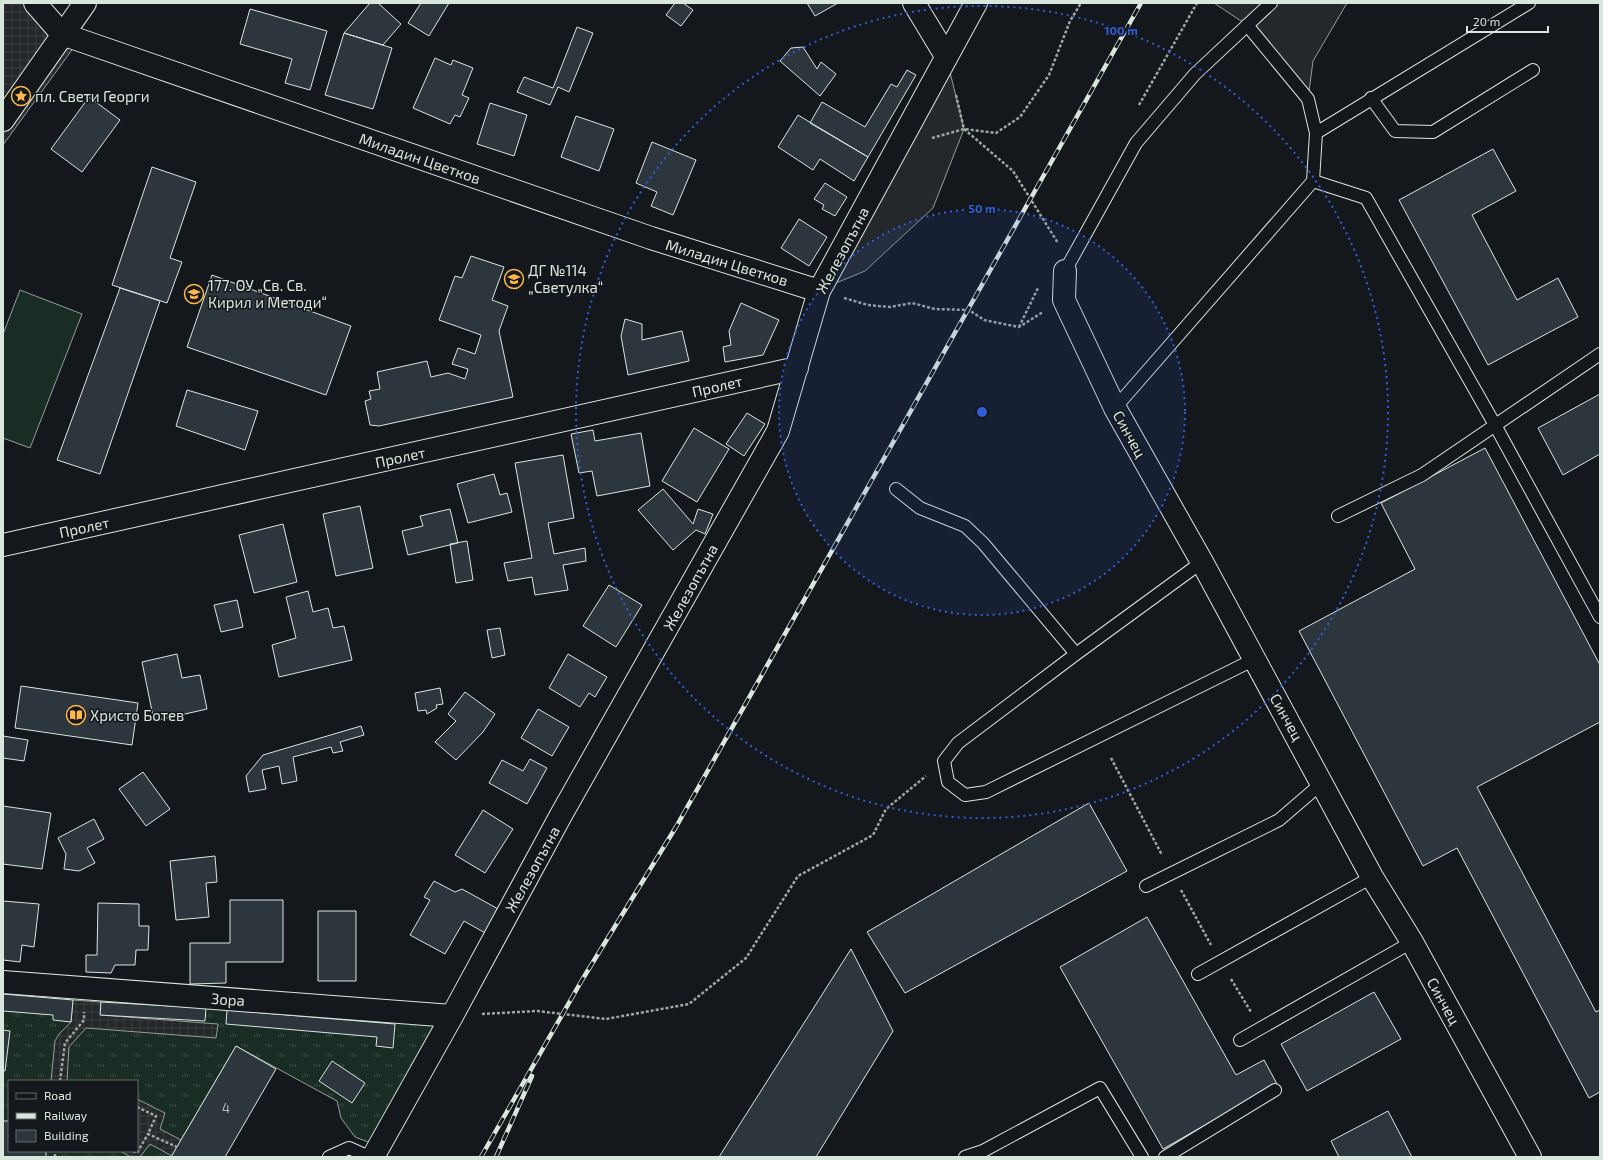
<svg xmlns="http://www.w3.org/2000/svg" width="1603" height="1160" font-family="'Exo 2',sans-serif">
<defs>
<pattern id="grass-tufts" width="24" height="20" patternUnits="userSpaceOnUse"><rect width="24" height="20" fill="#1a2d24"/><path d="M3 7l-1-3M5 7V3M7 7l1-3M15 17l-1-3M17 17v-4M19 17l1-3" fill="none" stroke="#3b4b43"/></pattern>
<pattern id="plaza-grid" width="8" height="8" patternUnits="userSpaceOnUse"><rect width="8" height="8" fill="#24282b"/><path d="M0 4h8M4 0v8" fill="none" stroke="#393d3f"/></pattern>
</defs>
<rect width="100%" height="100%" fill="#14181c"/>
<path fill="url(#grass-tufts)" stroke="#939e99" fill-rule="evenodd" d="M3,982L452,1016L379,1146L355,1137L341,1118L337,1101L236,1046L171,1157H3ZM9,1081H137V1151H9Z"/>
<path fill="#1a2d24" stroke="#939e99" d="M20,290L82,314L30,448L3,438V334Z"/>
<path fill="#24282b" stroke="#939e99" d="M1214,3H1347L1313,61L1308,99L1247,25Z
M946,56L964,129L933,208L865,271L819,290Z"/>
<path fill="url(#plaza-grid)" stroke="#939e99" d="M3,3H41L74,47L3,145Z
M73,1000L101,1002V1015L218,1024L216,1038L86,1028L69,1047L67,1081H51L55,1041L59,1034L71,1022Z
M137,1099L165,1113L160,1129L181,1140L172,1156L150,1144L140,1157H131L120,1151H137Z"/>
<path fill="#2c363c" stroke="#d8e6dc" d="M370,3H378L401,24L383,45L344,33Z
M421,3H449L429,36L408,23Z
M675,3H683L693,10L681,26L666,15Z
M807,3H838L815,16Z
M250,9L327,31L310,90L285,83L292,59L240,44Z
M577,27L593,33L569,92L558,87L550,105L517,92L524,77L553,88Z
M344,33L392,48L373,109L325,95Z
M803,47L817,69L821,62L836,74L820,96L780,61L791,48Z
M435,58L451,65L453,60L473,68L462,95L469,98L460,117L455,115L450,124L413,108Z
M907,70L916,75L868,157L810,123L822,102L865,127L891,84L897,87Z
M89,97L120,120L82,172L51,149Z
M490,103L527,115L514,156L477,144Z
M798,115L868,157L854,181L820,159L813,170L778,147Z
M576,116L614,129L599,171L561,157Z
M652,142L696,160L673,215L651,206L657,192L636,183Z
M1493,149L1516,191L1472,215L1517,300L1558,278L1578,317L1488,365L1399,200Z
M152,167L196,182L170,258L182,262L167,303L112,285Z
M825,183L847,197L835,216L822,209L824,205L814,199Z
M799,219L827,237L809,266L781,248Z
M471,256L504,267L492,300L508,306L499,331L513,397L379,426L370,425L365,401L371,399L369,391L380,389L377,372L427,361L431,377L448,373L465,379L468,369L452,364L458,348L475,354L481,335L439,320L455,276L462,278Z
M212,275L351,326L326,395L187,347Z
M120,288L160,301L100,474L57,460Z
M741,303L779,320L763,355L725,362L723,347L731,345L729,331Z
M625,319L642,324V340L682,331L689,361L628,375L621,336Z
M187,390L258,411L245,450L176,426Z
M1600,394V454L1563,475L1538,428Z
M747,413L765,424L744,456L726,444Z
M694,428L729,449L697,502L662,481Z
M593,430L595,441L641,433L650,486L597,496L592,471L579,473L571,434Z
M1485,448L1600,665V722L1477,787L1596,1012L1600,1010V1092L1589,1098L1457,848L1423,866L1299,631L1415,569L1381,503Z
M563,455L574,518L548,523L554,554L585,548L586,561L563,565L568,590L535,595L532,577L508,581L504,563L532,558L515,463Z
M494,474L500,495L507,493L512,512L468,523L457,484Z
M663,489L693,524L698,509L713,514L705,534L696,530L673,550L638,510Z
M360,506L373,568L336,576L323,514Z
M450,509L458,543L408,555L402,531L423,526L420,516Z
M283,524L297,582L254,593L239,535Z
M467,541L473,580L456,583L450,544Z
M609,585L642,605L616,647L583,626Z
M308,591L313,612L328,608L333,628L344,626L352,660L279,677L272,645L296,638L286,597Z
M237,600L243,627L221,632L214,605Z
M500,628L505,655L492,658L487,630Z
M177,654L182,678L200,675L207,709L154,721L142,662Z
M568,654L607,677L595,697L589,693L580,707L549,688Z
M21,686L138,703L132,745L15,728Z
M440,688L443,704L436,705L437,708L427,714L426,710L418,711L415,693Z
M465,692L495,714L483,732L456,760L435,742L456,721L448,714Z
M538,709L569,727L552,756L521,738Z
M361,726L364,735L340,742L343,751L333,753L331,747L293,757L297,781L282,784L279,766L262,770L266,789L249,792L246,776L263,755Z
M3,736L28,740L24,761L3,758Z
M530,759L547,768L527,804L489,783L502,760L523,771Z
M143,772L170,809L146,826L119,789Z
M1089,803L1127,871L905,993L867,932Z
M3,806L51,813L42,869L3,864Z
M483,810L513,829L485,873L455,855Z
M94,819L104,839L87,848L95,863L79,871L64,869L66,854L58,838Z
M215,856L217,882L206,883L209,917L176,920L170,861Z
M434,881L455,892L462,889L500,910L487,934L464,921L445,954L410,935L430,900L424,897Z
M230,900H283V962H226V983L190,984V943H230Z
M3,901L39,904L34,947L22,945L20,962L3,960Z
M98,903L139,904V926H149L148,950H136L135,965H115L111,973L86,972V955H97Z
M318,911H356V981H318Z
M1147,917L1236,1075L1264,1060L1277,1084L1163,1149L1060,967Z
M851,949L893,1031L816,1157H719Z
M1374,992L1401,1039L1307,1091L1281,1044Z
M3,994L73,1000L71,1022L53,1020V1015L3,1011Z
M101,1002L206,1008L205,1021L100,1015Z
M227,1010L395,1024L393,1048L376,1046L377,1037L226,1024Z
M3,1030L10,1031L5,1071L3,1070Z
M236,1046L276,1069L225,1157H171Z
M332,1061L365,1083L352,1103L319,1081Z
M1388,1111L1412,1157H1339L1331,1141Z
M3,1121H9V1151H46V1157H3Z"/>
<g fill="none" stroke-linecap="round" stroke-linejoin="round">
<defs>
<path id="lane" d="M1247,25L1308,99L1316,133
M1371,98L1395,131L1433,132L1533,70
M1313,181L1366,198L1495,425L1600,617
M1065,271L1136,143L1195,74L1271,3
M1115,408L1313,181L1316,133L1529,3
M896,489L920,508L965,526L983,543L1076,654
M1338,516L1422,475L1600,354
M1202,562L1076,654L958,743L944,761L948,782L965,795L986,792L1255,659
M1146,886L1279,820L1322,783
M1198,974L1372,877
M1240,1040L1412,942
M329,1157L349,1148L369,1157
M965,1157L983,1151L1100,1088L1142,1157
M1165,1157L1275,1090"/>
<path id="street" d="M35,3L62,34L651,238L819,291
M914,3L946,56
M1065,271L1064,300L1115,408L1202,562L1372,877L1412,942L1530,1157
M3,545L797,368
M3,982L452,1016
M373,1157L452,1016L561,815L778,431L819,291L976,3"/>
<path id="secondary" d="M3,120L85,3"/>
</defs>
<use href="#lane" stroke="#d8e6dc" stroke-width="14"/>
<use href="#street" stroke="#d8e6dc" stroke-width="24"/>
<use href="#secondary" stroke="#d8e6dc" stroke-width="24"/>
<path stroke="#9da8a2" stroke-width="2.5" stroke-dasharray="3 2" stroke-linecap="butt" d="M956,95L964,129L1013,171L1058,243
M1139,105L1197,3
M932,138L964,129L996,133L1020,117L1049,75L1070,21L1081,3
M844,298L868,305L890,307L912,303L935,309L969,310L984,320L1019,327L1043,312
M1019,327L1038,288
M1111,758L1162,855
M1181,890L1211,945
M1231,979L1251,1012
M482,1014L537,1011L606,1019L689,1004L746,958L798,876L873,835L886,809L926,776
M60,1081L65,1043L84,1020V1012
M137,1107L156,1116L148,1134L177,1147
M133,1151L137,1153L148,1134
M55,1157V1151"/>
<use href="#lane" stroke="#14181c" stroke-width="12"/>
<use href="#street" stroke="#14181c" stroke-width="22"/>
<use href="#secondary" stroke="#14181c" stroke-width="22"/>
<defs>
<path id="rail" d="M481,1157L582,980L676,827L1141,3
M496,1157L532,1076"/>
</defs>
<use href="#rail" stroke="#d8e6dc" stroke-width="4.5"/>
<use href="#rail" stroke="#14181c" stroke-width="3" stroke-dasharray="9" stroke-linecap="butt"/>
</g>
<circle cx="982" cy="412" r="203" fill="#305dd8" fill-opacity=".12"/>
<g fill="none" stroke="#305dd8" stroke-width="2" stroke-dasharray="2 4">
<circle cx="982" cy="412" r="203"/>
<circle cx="982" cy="412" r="406"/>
</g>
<defs>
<symbol id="sight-ring" viewBox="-11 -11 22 22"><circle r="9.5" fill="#14181c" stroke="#ffb74d" stroke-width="1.5"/><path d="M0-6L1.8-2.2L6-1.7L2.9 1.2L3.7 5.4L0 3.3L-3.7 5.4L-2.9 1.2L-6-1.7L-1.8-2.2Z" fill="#ffb74d"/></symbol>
<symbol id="school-ring" viewBox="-11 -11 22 22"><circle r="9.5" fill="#14181c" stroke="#ffb74d" stroke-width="1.5"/><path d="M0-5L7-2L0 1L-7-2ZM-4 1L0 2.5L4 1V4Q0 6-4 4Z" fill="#ffb74d"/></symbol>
<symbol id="library-ring" viewBox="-11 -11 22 22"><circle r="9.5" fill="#14181c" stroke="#ffb74d" stroke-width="1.5"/><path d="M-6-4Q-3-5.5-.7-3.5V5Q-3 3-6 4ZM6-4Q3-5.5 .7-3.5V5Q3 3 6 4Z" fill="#ffb74d"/></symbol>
</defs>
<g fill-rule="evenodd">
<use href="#sight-ring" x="10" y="85" width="22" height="22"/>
<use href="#school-ring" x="503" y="268" width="22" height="22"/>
<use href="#school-ring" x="183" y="283" width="22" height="22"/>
<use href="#library-ring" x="65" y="704" width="22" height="22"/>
</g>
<g text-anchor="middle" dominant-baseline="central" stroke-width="3" stroke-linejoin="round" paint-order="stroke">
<g font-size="13" fill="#adbab4">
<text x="226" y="1108">4</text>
</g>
<g font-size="15" fill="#d8e6dc" stroke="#14181c" text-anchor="start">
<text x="35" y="96">пл. Свети Георги</text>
<text x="528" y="270">ДГ №114<tspan x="528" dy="17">„Светулка“</tspan></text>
<text x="208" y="285">177. ОУ „Св. Св.<tspan x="208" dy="17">Кирил и Методи“</tspan></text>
<text x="90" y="715">Христо Ботев</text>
</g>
<g font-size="15" fill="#d8e6dc" stroke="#14181c">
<text transform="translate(420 158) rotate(19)">Миладин Цветков</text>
<text transform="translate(842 250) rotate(-62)">Железопътна</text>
<text transform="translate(727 262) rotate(17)">Миладин Цветков</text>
<text transform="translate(717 386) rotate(-13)">Пролет</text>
<text transform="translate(1130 434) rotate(61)">Синчец</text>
<text transform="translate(400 457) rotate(-12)">Пролет</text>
<text transform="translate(84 527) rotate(-12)">Пролет</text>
<text transform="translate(690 587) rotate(-61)">Железопътна</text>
<text transform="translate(1287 717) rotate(61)">Синчец</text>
<text transform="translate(532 869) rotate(-61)">Железопътна</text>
<text transform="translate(228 999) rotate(4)">Зора</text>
<text transform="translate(1444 1001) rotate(61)">Синчец</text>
</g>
</g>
<circle cx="982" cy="412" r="6" fill="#305dd8" stroke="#14181c" stroke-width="2"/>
<g font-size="12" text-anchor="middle" font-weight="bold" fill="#305dd8" stroke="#14181c" stroke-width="3" stroke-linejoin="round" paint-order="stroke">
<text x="1121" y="35">100 m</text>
<text x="982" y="213">50 m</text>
</g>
<rect width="1603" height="1160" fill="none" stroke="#d8e6dc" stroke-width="8"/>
<rect x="8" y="1080" width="130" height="72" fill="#14181c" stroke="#626a69"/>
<rect x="16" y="1093" width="20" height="6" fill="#14181c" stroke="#626a69"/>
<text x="44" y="1100" font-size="12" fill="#d8e6dc">Road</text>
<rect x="16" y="1113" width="20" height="6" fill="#d8e6dc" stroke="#626a69"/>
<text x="44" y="1120" font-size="12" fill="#d8e6dc">Railway</text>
<rect x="16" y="1130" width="20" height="12" fill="#2c363c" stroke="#626a69"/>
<text x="44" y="1140" font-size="12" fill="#d8e6dc">Building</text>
<path d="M1467 26v6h81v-6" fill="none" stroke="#d8e6dc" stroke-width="2"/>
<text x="1473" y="26" font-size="12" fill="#d8e6dc" stroke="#14181c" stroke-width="3" paint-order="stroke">20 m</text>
</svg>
